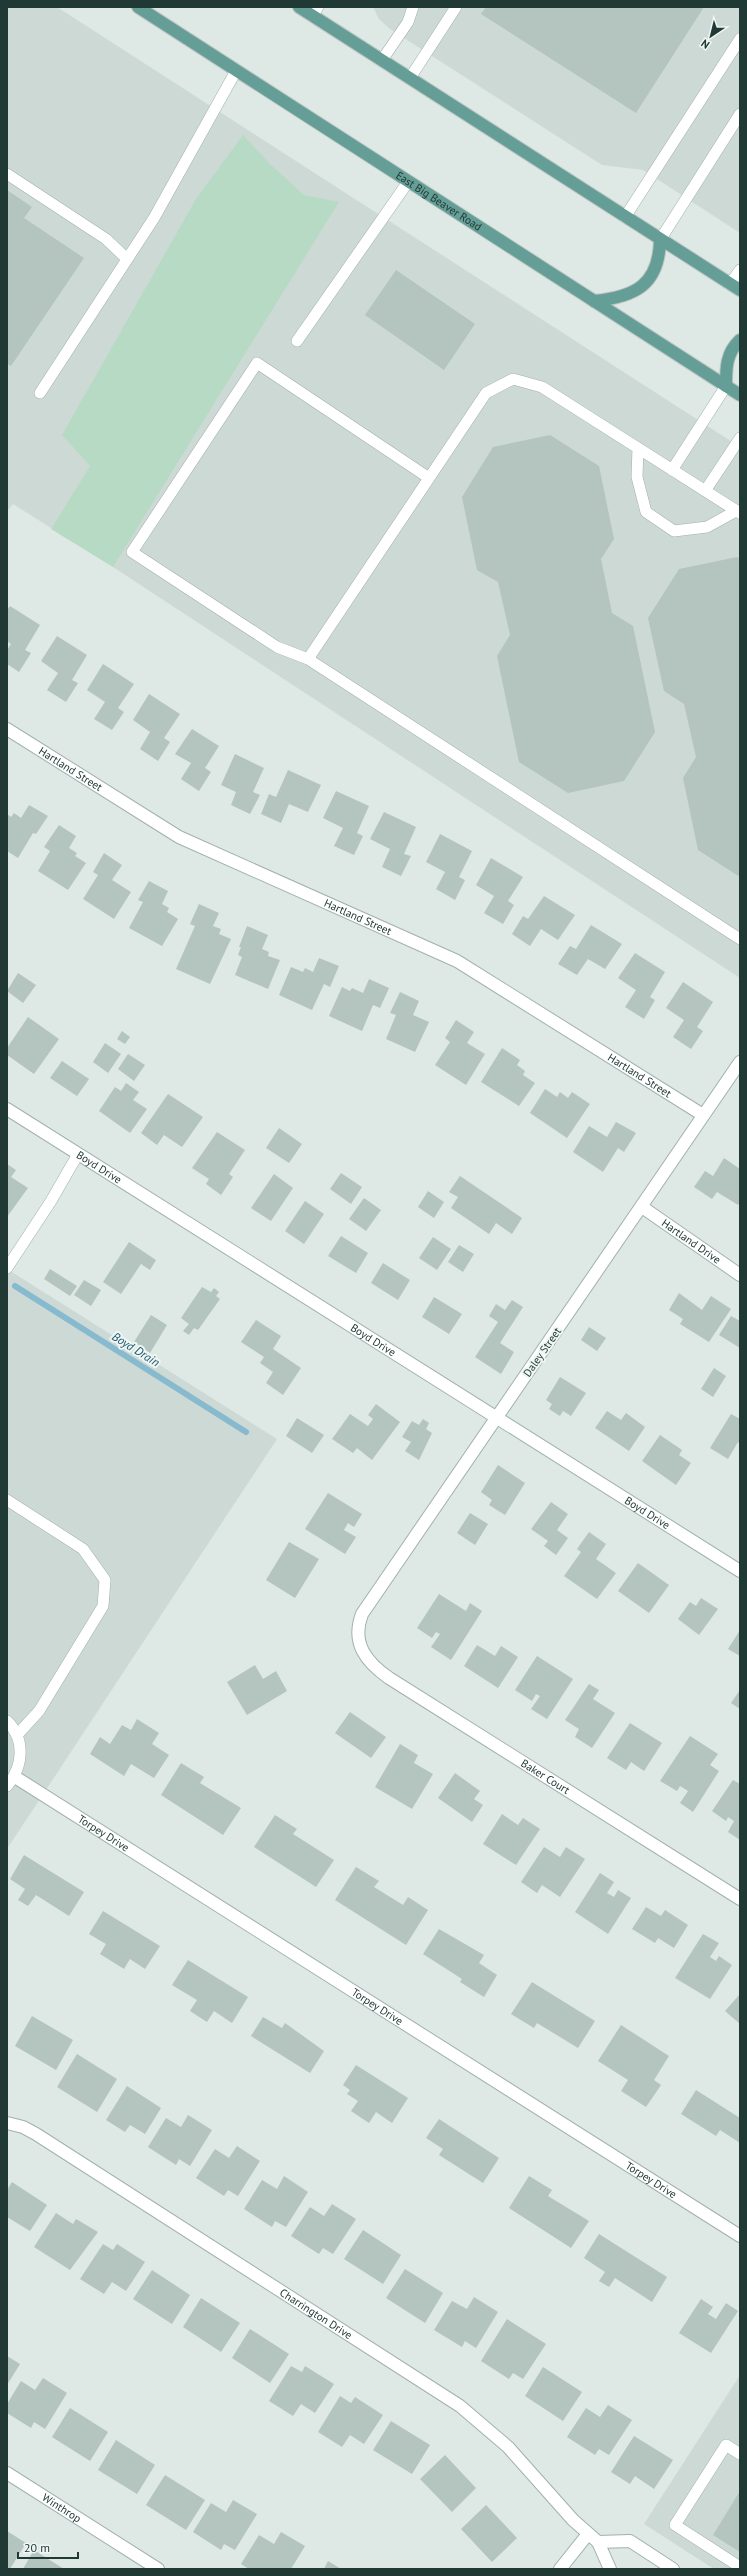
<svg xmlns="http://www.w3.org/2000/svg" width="747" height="2576" font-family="'PT Sans',sans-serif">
<rect width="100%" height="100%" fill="#dee9e6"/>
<path fill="#cdd9d5" d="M7,7H57L740,447V978L113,567L13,504L7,511Z
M373,7H740V233L643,170L602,165L390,29L379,19Z
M7,1269L277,1439L7,1849Z
M740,2375V2569H714L644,2524Z"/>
<path fill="#b7dac5" d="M243,135L269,163L304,195L339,202L113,567L51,529L90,466L62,435L196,199Z"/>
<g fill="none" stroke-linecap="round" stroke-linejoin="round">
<path stroke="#87bace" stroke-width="6" d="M15,1286L246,1432"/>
</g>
<path fill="#b4c4bf" d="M486,7H704L636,113L481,14Z
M7,190L32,207L24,218L84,258L11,366L7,364Z
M396,270L475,324L444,370L365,315Z
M550,435L599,466L614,539L601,559L612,613L633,626L655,732L624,781L568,793L519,762L497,656L510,635L498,582L477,570L462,497L493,447Z
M737,557L740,559V877L698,850L683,778L696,757L684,704L664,691L648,618L679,569Z
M10,606L40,625L25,650L31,653L19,672L7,664V650L11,644L7,641V610Z
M57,636L87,655L72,680L78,683L66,702L47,690L58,673L41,661Z
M103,664L134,684L118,708L124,712L112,730L94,719L105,702L87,690Z
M149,694L180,714L164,738L170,742L158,761L140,749L150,732L133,720Z
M192,729L219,746L205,768L211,772L199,791L181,779L191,763L175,754Z
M235,754L264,768L253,792L260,795L250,814L231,805L236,792L221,785Z
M288,770L321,785L308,812L289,804L281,823L261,814L269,794L276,797Z
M336,791L369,806L357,833L363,836L354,855L334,846L343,828L323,818Z
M29,805L48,816L36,834L33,833L18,858L7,851V814L11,817L14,813L21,818Z
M384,812L416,827L404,854L411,856L401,876L382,867L390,849L370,839Z
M59,825L76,836L69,848L77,853L75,856L86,863L68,890L38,871L50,851L44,847Z
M440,834L472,851L459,877L465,880L455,900L436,889L445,872L426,862Z
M104,853L122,865L112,880L131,892L114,919L83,899L98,875L93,872Z
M491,858L523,877L508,901L514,905L503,924L484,913L494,896L476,885Z
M149,881L168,891L162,904L169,908L167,912L178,919L162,946L129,928L143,902L138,900Z
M544,896L575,915L558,940L541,929L530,946L512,934L523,916L528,919Z
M199,904L219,913L213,926L221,929L219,934L231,939L210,984L176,969L195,926L190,924Z
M591,925L622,944L605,969L588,959L577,975L558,964L570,946L576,949Z
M247,926L268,935L262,949L269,952L268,956L280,960L268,989L235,975L242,957L238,955L241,947H239Z
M635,953L665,972L650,997L655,1000L644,1019L625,1007L636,990L618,978Z
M319,958L339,966L330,987L324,984L312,1010L279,995L291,967L303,972L305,968L313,972Z
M18,973L36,985L23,1003L7,991Z
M369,979L389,988L380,1008L373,1005L362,1031L329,1016L342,987L350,991L352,988L363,993Z
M683,982L713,1002L697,1027L703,1031L691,1049L673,1037L684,1020L666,1008Z
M400,992L419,1001L413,1015L429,1022L415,1052L386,1039L396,1015L390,1013Z
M28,1017L59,1039L34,1074L7,1055V1048Z
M456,1020L474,1032L467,1043L485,1054L466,1085L435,1065L450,1042L445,1038Z
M122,1031L130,1037L125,1044L117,1039Z
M105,1043L121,1054L108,1073L93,1062Z
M502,1048L520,1060L517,1065L525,1071L523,1075L535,1083L519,1106L481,1082Z
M128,1054L145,1065L134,1081L118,1069Z
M62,1061L89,1079L77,1096L50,1078Z
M126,1083L139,1092L133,1100L147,1109L130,1133L99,1111L115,1087L121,1091Z
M545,1089L557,1097L560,1092L568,1098L572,1092L590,1104L567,1138L530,1113Z
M168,1094L203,1117L182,1147L164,1135L157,1145L141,1133Z
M616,1122L636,1133L624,1152L618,1148L603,1172L573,1152L589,1126L607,1137Z
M279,1128L302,1144L289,1163L266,1148Z
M217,1132L245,1150L229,1174L233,1177L221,1195L206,1184L209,1179L192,1168Z
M724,1158L740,1169V1202L738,1205L717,1192L712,1199L694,1187L705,1171L713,1176Z
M7,1164L16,1170L11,1177L28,1188L7,1217Z
M341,1173L362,1187L351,1204L330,1189Z
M274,1174L293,1188L271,1221L251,1208Z
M460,1176L522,1218L512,1234L496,1223L489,1234L451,1208L458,1197L449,1192Z
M428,1191L444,1202L434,1218L418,1207Z
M364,1198L381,1210L366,1231L349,1219Z
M305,1201L324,1214L304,1244L285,1231Z
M341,1236L368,1253L356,1273L328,1256Z
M433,1237L451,1249L437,1270L419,1258Z
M129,1242L156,1260L150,1270L141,1264L121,1294L103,1282Z
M459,1245L474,1254L463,1272L448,1262Z
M383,1263L410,1280L398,1300L371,1283Z
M50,1269L77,1286L70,1296L44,1279Z
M84,1280L101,1290L91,1306L74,1295Z
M202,1287L211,1292L214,1288L219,1292L216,1296L220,1299L198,1330L194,1328L189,1335L183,1331L189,1324L181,1318Z
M679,1293L702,1310L711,1296L731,1309L709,1342L680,1324L683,1319L669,1310Z
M434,1297L462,1314L449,1334L422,1317Z
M512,1300L523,1307L500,1343L514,1352L501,1374L475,1357L498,1322L489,1316L496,1304L505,1310Z
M151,1315L167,1325L150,1353L134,1342Z
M731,1316L740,1321V1348L719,1335Z
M256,1320L281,1336L273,1349L301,1368L283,1395L266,1383L273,1372L260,1363L264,1357L241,1342Z
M589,1327L606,1338L597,1351L581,1340Z
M714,1368L726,1376L713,1397L701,1389Z
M560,1377L586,1393L571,1416L563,1411L560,1416L549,1409L552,1404L546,1400Z
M376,1404L400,1422L372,1460L357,1448L353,1453L332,1439L350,1414L368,1426L373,1419L368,1415Z
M607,1411L621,1420L626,1413L645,1427L629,1451L595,1428Z
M731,1414L740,1419V1444L738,1442L728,1459L710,1448Z
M297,1418L324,1435L312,1453L286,1436Z
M423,1419L429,1423L426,1429L432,1433L419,1460L405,1451L411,1442L402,1437L412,1421L419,1425Z
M660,1435L682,1450L679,1455L691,1463L676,1485L642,1461Z
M498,1465L525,1483L505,1515L489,1505L492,1500L481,1492Z
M328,1493L362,1514L354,1527L348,1523L344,1530L356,1537L345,1554L305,1529Z
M551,1502L568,1514L557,1530L568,1538L556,1555L544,1546L548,1541L531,1529Z
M470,1513L488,1524L475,1545L457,1533Z
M589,1532L606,1544L596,1559L616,1573L597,1599L564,1576L581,1552L577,1549Z
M289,1542L319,1559L295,1598L266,1580Z
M638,1563L669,1585L649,1613L618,1591Z
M439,1594L466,1611L470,1603L482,1611L451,1660L431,1647L440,1634L436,1632L432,1638L417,1628Z
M701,1598L718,1609L699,1635L678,1619L690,1602L696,1606Z
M740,1630V1656L728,1649Z
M477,1645L495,1656L501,1646L518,1657L498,1688L464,1666Z
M537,1656L573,1679L547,1719L531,1709L540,1696L536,1694L532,1701L515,1690Z
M255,1665L263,1679L276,1671L287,1691L247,1715L227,1682Z
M589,1684L599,1690L593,1699L615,1713L592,1748L575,1737L579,1729L565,1720Z
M740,1690V1709L731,1703Z
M350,1712L386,1737L371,1758L335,1733Z
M137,1719L159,1733L152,1744L169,1755L154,1778L131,1764L124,1776L90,1754L100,1737L110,1744L122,1725L131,1730Z
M630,1723L662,1743L644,1771L631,1762L626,1770L607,1758Z
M690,1736L718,1754L710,1765L719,1771L693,1812L680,1803L688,1791L680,1786L677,1791L660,1781Z
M400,1744L418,1755L414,1763L433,1774L412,1809L375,1787Z
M181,1763L204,1777L200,1783L241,1808L223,1835L161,1795Z
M455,1773L480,1791L474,1799L483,1805L472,1822L438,1798Z
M733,1780L740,1784V1840L728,1832L734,1821L728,1817L726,1821L712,1811Z
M502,1814L518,1825L523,1818L540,1829L516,1865L483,1844Z
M275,1815L297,1829L293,1834L334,1860L316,1887L254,1847Z
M544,1847L560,1857L566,1847L585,1859L560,1897L542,1885L537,1893L521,1882Z
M24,1855L84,1892L69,1916L36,1895L28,1906L18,1900L25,1889L10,1879Z
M356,1867L379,1881L374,1887L403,1905L408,1897L428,1910L406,1945L335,1900Z
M600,1873L614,1882L607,1893L614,1897L618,1890L631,1898L608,1934L575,1912Z
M646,1907L661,1916L665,1910L688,1925L674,1948L658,1938L655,1943L632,1929Z
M103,1911L160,1946L145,1969L130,1959L124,1969L100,1954L106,1944L89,1934Z
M439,1929L484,1955L479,1963L497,1975L484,1997L460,1982L462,1979L423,1954Z
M703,1934L719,1943L710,1957L716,1961L719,1956L732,1965L710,1999L675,1978Z
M188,1960L248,1997L232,2023L214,2011L207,2022L190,2011L197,2000L172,1985Z
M532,1982L595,2021L578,2048L537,2023L534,2028L511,2014Z
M740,1994V2024L725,2011Z
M32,2016L73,2040L56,2070L15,2046Z
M263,2017L282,2028L285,2023L324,2051L310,2073L251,2036Z
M621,2025L669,2056L654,2080L661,2085L646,2107L621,2091L628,2080L598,2061Z
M77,2054L117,2079L97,2112L57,2087Z
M356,2065L408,2098L392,2123L376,2112L369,2123L351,2111L358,2101L347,2094L350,2090L343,2085Z
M127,2086L161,2108L145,2134L130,2125L125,2132L106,2120Z
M696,2090L740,2118V2143L720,2130L716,2136L681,2114Z
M188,2115L212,2130L190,2166L179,2159L176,2165L148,2147L166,2118L181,2127Z
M439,2119L499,2158L483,2183L439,2155L443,2149L426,2138Z
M237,2146L260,2161L238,2196L228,2190L224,2196L196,2178L215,2149L229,2158Z
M284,2176L308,2192L286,2227L275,2221L272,2227L244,2209L262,2180L277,2189Z
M529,2176L552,2190L548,2196L589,2221L571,2248L509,2208Z
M12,2182L47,2205L30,2231L7,2217V2190Z
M332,2204L356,2219L333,2254L323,2248L319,2254L291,2236L310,2207L324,2216Z
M56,2213L73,2224L76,2219L98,2232L70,2270L34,2247Z
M363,2230L401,2255L383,2284L344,2259Z
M599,2234L667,2277L652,2302L615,2278L609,2287L599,2281L605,2272L584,2258Z
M103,2244L113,2250L117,2244L145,2262L126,2291L112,2282L104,2294L80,2279Z
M405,2269L443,2293L425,2323L386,2298Z
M152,2270L190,2295L172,2324L133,2299Z
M474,2297L498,2312L476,2348L465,2341L462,2347L434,2330L452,2301L467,2309Z
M201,2298L240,2323L221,2352L183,2327Z
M701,2299L713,2307L708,2314L716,2319L726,2303L738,2311L711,2353L679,2333Z
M507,2319L546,2344L523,2379L513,2373L509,2379L481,2361Z
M250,2329L289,2354L270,2383L232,2358Z
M7,2356L20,2364L7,2385Z
M291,2366L302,2372L305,2366L334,2384L315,2413L301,2404L293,2416L269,2401Z
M543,2367L582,2392L563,2421L525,2396Z
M43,2378L67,2393L45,2429L34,2422L31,2428L7,2413V2404L21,2381L35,2390Z
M340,2396L351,2403L355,2397L383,2415L364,2444L350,2435L342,2447L318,2432Z
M608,2405L632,2420L609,2455L599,2449L595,2455L567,2437L586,2408L600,2417Z
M70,2408L108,2432L90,2461L52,2437Z
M391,2421L430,2445L412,2474L373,2450Z
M634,2436L673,2460L654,2489L635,2476L630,2484L611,2472Z
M116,2440L155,2465L137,2494L98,2470Z
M445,2455L476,2488L452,2512L420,2479Z
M165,2475L205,2500L186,2530L146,2505Z
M740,2491V2552L713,2535Z
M233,2500L257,2514L235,2550L224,2544L221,2550L193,2532L211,2503L226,2512Z
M486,2505L517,2538L492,2562L461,2529Z
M7,2531L26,2543L10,2569H7Z
M281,2532L305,2546L291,2569H249L241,2564L259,2535L274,2544Z
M34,2550L64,2569H23Z
M328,2561L341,2569H324Z"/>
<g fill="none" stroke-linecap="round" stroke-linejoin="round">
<defs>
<path id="service" d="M312,16L318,7
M382,60L408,22L413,7
M410,78L456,7
M7,174L106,239L127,259
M625,217L740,39
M660,240L740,114
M730,284L740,270
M297,341L408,182
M40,393L154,218L236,71
M638,448L637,477L646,512L674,531L707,527L736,511
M672,470L726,386
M705,491L740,438
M740,513L542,387L513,379L486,393L308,659L740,939
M308,659L277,647L132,552L257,363L429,478
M7,1268L51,1201L78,1154
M7,1500L83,1549L105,1580L103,1606L39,1711L17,1735
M7,1721C26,1740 23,1767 7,1786
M740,2454L726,2445L675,2525L740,2567"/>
<g id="minor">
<path id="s1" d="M7,729L179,837L457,961L703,1115"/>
<path id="s2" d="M740,1062L362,1614C351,1643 366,1662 389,1678L740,1899"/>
<path id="s3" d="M7,1109L740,1571"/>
<path id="s4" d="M642,1207L740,1275"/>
<path id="s5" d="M15,1777L740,2236"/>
<path id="s6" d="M7,2123L23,2127L36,2134L460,2406L508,2447L573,2520L598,2542L610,2569"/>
<path id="s7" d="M7,2473L158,2569"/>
<path d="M598,2542L630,2541L673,2569"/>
<path d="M560,2569L588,2534"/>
</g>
<g id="primary">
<path id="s8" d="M138,7L740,395"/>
<path d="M299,7L740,290"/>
<path d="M594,301C635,297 659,285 660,240"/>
<path d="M726,386C726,368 726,353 740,340"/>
</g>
</defs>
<use href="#service" stroke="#a1b1ad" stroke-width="12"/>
<use href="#minor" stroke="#a1b1ad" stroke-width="14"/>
<use href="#primary" stroke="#bcc4c2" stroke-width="14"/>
<use href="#service" stroke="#fff" stroke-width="11"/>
<use href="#minor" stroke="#fff" stroke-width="12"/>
<use href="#primary" stroke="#649e96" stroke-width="12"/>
</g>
<g text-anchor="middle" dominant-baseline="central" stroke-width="4" stroke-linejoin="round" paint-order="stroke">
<g font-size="11" fill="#203935" stroke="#eff6f3">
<text stroke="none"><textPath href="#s8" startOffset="358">East Big Beaver Road</textPath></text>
<text stroke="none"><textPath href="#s1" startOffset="75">Hartland Street</textPath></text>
<text stroke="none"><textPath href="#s1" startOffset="399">Hartland Street</textPath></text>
<text stroke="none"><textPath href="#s1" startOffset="723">Hartland Street</textPath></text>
<text stroke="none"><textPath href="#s3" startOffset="109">Boyd Drive</textPath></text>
<text stroke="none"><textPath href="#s4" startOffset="60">Hartland Drive</textPath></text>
<text stroke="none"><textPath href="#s3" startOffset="433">Boyd Drive</textPath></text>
<text transform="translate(542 1352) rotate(-55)">Daley Street</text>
<text stroke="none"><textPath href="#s3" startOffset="757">Boyd Drive</textPath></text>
<text stroke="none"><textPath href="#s2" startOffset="930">Baker Court</textPath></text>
<text stroke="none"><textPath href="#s5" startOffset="105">Torpey Drive</textPath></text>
<text stroke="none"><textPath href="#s5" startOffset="429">Torpey Drive</textPath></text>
<text stroke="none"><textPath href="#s5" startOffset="753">Torpey Drive</textPath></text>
<text stroke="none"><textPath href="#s6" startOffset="364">Charrington Drive</textPath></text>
<text stroke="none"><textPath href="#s7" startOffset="65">Winthrop</textPath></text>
</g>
<g font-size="12" font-style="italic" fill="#1d5a72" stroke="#eff6f3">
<text transform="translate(136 1349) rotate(32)">Boyd Drain</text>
</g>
</g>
<rect width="747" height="2576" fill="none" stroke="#203935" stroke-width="16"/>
<g transform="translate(711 36) rotate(215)" stroke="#eff6f3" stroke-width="3" paint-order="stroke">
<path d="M0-3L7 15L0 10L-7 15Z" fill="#203935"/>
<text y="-6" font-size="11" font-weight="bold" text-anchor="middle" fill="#203935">N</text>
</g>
<path d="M18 2552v6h60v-6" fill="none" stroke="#203935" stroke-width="2"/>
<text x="24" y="2552" font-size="12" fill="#203935" stroke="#eff6f3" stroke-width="3" paint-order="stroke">20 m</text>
</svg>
